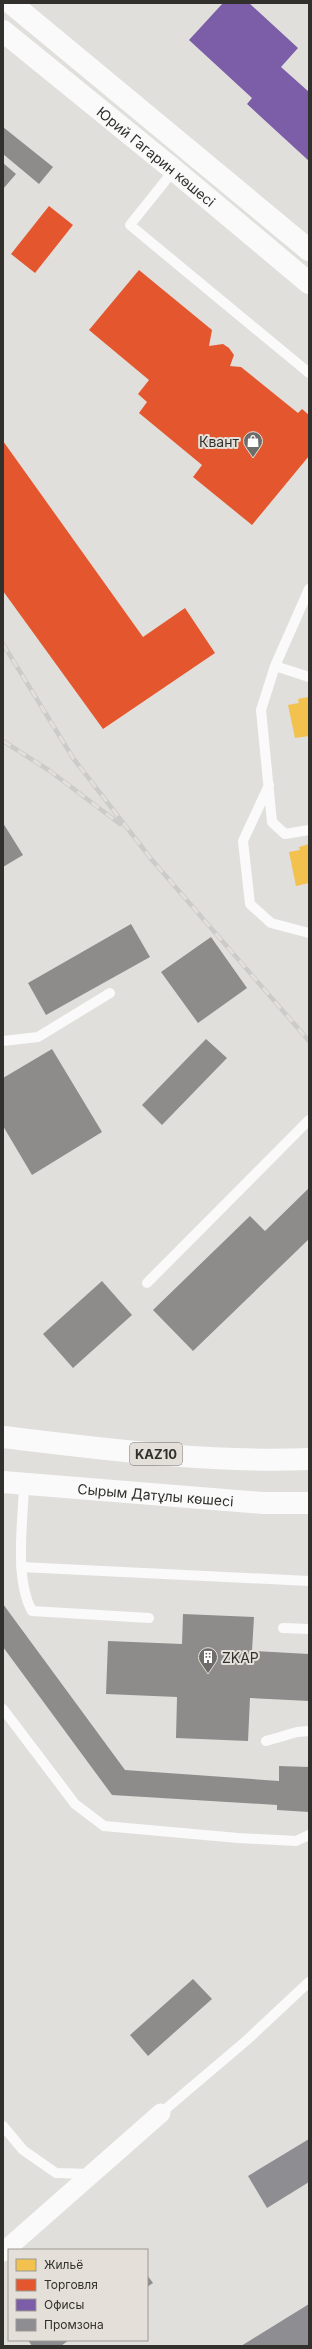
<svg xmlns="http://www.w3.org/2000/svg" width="312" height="2349" font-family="Inter,sans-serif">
<rect width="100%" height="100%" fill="#e1dfdc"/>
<path fill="#f2c14e" d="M308,697L309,736L295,738L288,705L299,703L298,699Z
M309,844V883L296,886L289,852L300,850L299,847Z"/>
<path fill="#e4572e" d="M49,206L73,225L35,273L11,254Z
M139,270L212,330L209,346L223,344L229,348L234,355L230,366L241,367L298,413L302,409L309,415V456L252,525L193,477L202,465L139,413L147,402L138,394L149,380L89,330Z
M3,441L143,637L185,608L215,653L103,729L3,591Z"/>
<path fill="#7b5ea7" d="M223,3H249L298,48L281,67L309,92V161L247,104L252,98L189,40Z"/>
<path fill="#8d8d92" d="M309,2139V2182L267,2208L248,2176Z
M147,2275L153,2283L147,2287Z
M309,2304V2346H241Z
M28,2340H69L61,2346H32Z"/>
<path fill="#8e8c8a" d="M3,127L53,167L39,184L3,154Z
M3,163L16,174L3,189Z
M3,823L23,855L3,867Z
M131,924L150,957L46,1015L28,983Z
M211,937L247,988L198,1023L161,972Z
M206,1039L227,1058L162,1125L142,1105Z
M52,1049L102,1132L32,1175L3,1126V1078Z
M309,1188V1239L193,1351L153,1310L250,1216L265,1231Z
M102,1281L132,1315L73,1368L43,1334Z
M3,1604L125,1770L279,1781V1766L309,1767V1812L277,1810V1805L112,1795L3,1647Z
M183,1614L254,1617L252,1651L309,1654V1701L250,1698L248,1741L176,1738L177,1697L106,1694L108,1641L182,1644Z
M193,1979L212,1999L148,2056L130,2035Z"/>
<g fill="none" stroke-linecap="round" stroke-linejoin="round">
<path stroke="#fafafa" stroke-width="10" d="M174,170L130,225L309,373
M309,589L275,666L261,710L272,822L285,834L309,830
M275,666L309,677
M269,785L243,841L250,904L271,923L309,933
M3,1041L38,1037L110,993
M147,1283L309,1120
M24,1485C23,1522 14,1578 32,1611L149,1618
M21,1567L309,1581
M283,1628L309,1629
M3,1709L75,1804L104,1826L238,1838L296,1841L309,1835
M266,1741L297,1732L309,1731
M161,2113L247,2040L309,1982
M3,2126L23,2150L56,2173L90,2174"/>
<path stroke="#fafafa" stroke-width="19" d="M3,2252L161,2113"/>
<g stroke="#fafafa" stroke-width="22">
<path d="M11,3L309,250"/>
<path id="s1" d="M3,31L174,170L309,283"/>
</g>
<g stroke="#fafafa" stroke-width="22">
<path d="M3,1437C104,1449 207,1463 309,1459"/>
<path id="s2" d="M3,1482L263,1503H309"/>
</g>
<defs>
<path id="rail" d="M3,644L73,758L152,860L309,1041
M3,741L50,771L120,824"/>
</defs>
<use href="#rail" stroke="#cbcbc9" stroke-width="4.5"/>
<use href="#rail" stroke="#e4e0d9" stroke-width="3" stroke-dasharray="9" stroke-linecap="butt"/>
</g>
<defs>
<symbol id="shop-pin" viewBox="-11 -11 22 30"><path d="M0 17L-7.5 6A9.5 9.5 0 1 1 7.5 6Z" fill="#6f6d6a" stroke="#e4e0d9"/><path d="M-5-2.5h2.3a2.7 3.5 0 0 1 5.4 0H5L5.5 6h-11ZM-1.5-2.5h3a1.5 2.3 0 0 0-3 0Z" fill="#fff"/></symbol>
<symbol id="building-pin" viewBox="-11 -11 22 30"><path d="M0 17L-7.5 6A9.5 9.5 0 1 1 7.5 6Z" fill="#6f6d6a" stroke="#e4e0d9"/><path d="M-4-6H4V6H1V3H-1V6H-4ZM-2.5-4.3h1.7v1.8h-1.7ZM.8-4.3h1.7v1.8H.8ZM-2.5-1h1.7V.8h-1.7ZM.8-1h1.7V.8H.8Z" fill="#fff"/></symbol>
</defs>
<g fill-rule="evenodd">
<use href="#shop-pin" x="242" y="430" width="22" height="30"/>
<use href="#building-pin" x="197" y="1646" width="22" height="30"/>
</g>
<g text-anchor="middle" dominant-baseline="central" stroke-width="4" stroke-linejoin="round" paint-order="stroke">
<rect fill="#e4e0d9" stroke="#676561" stroke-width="1" x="130" y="1443" width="52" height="22" rx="3"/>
<g font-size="13" font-weight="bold" fill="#31302d">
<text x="156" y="1454">KAZ10</text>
</g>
<g font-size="14" fill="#31302d" stroke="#e4e0d9">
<text stroke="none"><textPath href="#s1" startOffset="198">Юрий Гагарин көшесі</textPath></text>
<text stroke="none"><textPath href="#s2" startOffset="153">Сырым Датұлы көшесі</textPath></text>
</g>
<g font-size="14" fill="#31302d" stroke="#e4e0d9" text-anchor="end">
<text x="239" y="441">Квант</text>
<text x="222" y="1657" text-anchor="start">ZKAP</text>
</g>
</g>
<rect width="312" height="2349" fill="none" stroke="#31302d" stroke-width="8"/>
<rect x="8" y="2249" width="140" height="92" fill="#e4e0d9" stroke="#9c9a94"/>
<rect x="16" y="2259" width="20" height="12" fill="#f2c14e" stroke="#9c9a94"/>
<text x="44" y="2269" font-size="12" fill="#31302d">Жильё</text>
<rect x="16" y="2279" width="20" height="12" fill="#e4572e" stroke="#9c9a94"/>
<text x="44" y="2289" font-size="12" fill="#31302d">Торговля</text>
<rect x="16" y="2299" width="20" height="12" fill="#7b5ea7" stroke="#9c9a94"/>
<text x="44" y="2309" font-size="12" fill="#31302d">Офисы</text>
<rect x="16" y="2319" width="20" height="12" fill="#8d8d92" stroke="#9c9a94"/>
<text x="44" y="2329" font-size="12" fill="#31302d">Промзона</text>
</svg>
